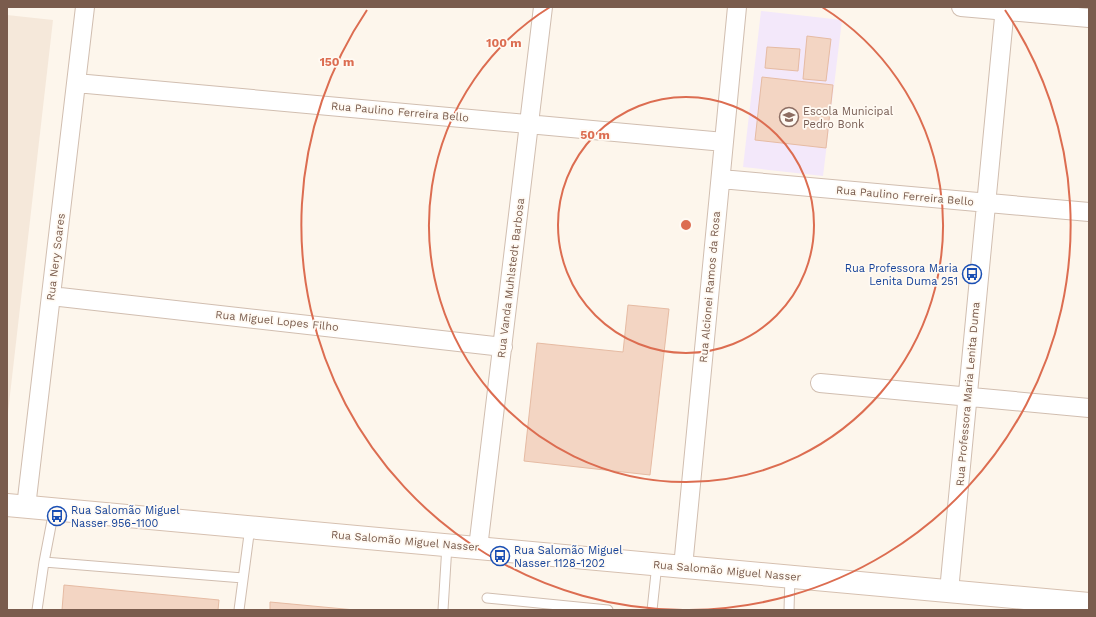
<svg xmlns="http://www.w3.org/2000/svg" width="1096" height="617" font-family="'Work Sans',sans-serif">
<rect width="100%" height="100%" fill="#fdf6ec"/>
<path fill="#f5e8da" d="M7,15L53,20L7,421Z"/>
<path fill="#f3e8fa" d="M761,11L842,20L823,176L743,167Z"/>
<path fill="#f3d5c3" stroke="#e6bba3" d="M807,36L831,39L826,81L803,79Z
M767,47L800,49L798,71L765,68Z
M762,77L833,85L826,148L755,140Z
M628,305L669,309L650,475L524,461L537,343L623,352Z
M64,585L219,600L218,610H62Z
M270,602L355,610H270Z"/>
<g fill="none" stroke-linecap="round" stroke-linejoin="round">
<defs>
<path id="lane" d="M54,510L44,562L243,578
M487,598L608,610
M37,610L44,562
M239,610L250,527
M443,610L447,545
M652,610L657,564
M789,610L790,576"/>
<path id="street" d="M961,7L1089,18
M76,83L724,142
M721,179L1089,212
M51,296L503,347
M820,383L1089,408
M26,507L85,7
M478,548L543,7
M683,567L737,7
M949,591L1005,7"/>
<path id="secondary" d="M7,505L1089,604"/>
</defs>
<use href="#lane" stroke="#d1beb0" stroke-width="11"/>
<use href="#street" stroke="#d1beb0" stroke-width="20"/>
<use href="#secondary" stroke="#d6c0b0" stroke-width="24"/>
<use href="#lane" stroke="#fff" stroke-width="9"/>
<use href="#street" stroke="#fff" stroke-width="18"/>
<use href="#secondary" stroke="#fff" stroke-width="22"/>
</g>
<g fill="none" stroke="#dc6d51" stroke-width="2">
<circle cx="686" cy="225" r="128"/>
<path d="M822 7A257 257 0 1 1 550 7"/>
<path d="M683 610A385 385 0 0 1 367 10M1005 10A385 385 0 0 1 689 610"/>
</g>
<defs>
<symbol id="school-ring" viewBox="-11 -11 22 22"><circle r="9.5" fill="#fffaf3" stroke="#8d6e63" stroke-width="1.5"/><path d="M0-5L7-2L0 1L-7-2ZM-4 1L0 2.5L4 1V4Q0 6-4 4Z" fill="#8d6e63"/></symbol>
<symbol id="bus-ring" viewBox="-11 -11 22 22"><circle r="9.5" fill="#fffaf3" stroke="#1a4fb4" stroke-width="1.5"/><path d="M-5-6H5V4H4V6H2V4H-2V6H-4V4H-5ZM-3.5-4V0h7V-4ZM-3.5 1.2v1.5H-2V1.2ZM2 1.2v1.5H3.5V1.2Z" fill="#1a4fb4"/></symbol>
</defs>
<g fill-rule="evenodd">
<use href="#school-ring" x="778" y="106" width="22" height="22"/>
<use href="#bus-ring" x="961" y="263" width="22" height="22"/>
<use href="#bus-ring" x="46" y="505" width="22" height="22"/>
<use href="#bus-ring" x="489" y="545" width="22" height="22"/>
</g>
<g text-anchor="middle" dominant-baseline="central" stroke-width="3.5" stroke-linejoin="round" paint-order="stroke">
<g font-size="11" fill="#785e54" stroke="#fffaf3" text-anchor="start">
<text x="803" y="111">Escola Municipal<tspan x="803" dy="13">Pedro Bonk</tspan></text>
</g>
<g font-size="11" fill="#7a5c4d" stroke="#fffaf3">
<text transform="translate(400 112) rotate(5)">Rua Paulino Ferreira Bello</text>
<text transform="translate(905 196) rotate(5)">Rua Paulino Ferreira Bello</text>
<text transform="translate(56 257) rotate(-83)">Rua Nery Soares</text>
<text transform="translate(511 278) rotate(-83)">Rua Vanda Muhlstedt Barbosa</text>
<text transform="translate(710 287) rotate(-85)">Rua Alcionei Ramos da Rosa</text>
<text transform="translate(277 321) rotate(6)">Rua Miguel Lopes Filho</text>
<text transform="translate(968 394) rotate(-85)">Rua Professora Maria Lenita Duma</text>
<text transform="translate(405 541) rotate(5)">Rua Salomão Miguel Nasser</text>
<text transform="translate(727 571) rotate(5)">Rua Salomão Miguel Nasser</text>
</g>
<g font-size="11" fill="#164399" stroke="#fffaf3" text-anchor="start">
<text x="958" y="268" text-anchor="end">Rua Professora Maria<tspan x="958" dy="13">Lenita Duma 251</tspan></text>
<text x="71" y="510">Rua Salomão Miguel<tspan x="71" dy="13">Nasser 956-1100</tspan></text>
<text x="514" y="550">Rua Salomão Miguel<tspan x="514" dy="13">Nasser 1128-1202</tspan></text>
</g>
</g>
<circle cx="686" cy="225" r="6" fill="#dc6d51" stroke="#fffaf3" stroke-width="2"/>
<g font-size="12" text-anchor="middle" font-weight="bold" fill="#dc6d51" stroke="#fffaf3" stroke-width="3.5" stroke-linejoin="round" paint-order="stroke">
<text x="504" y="47">100 m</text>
<text x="337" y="66">150 m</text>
<text x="595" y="139">50 m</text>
</g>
<rect width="1096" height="617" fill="none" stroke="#7a5c4d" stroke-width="16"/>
</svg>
